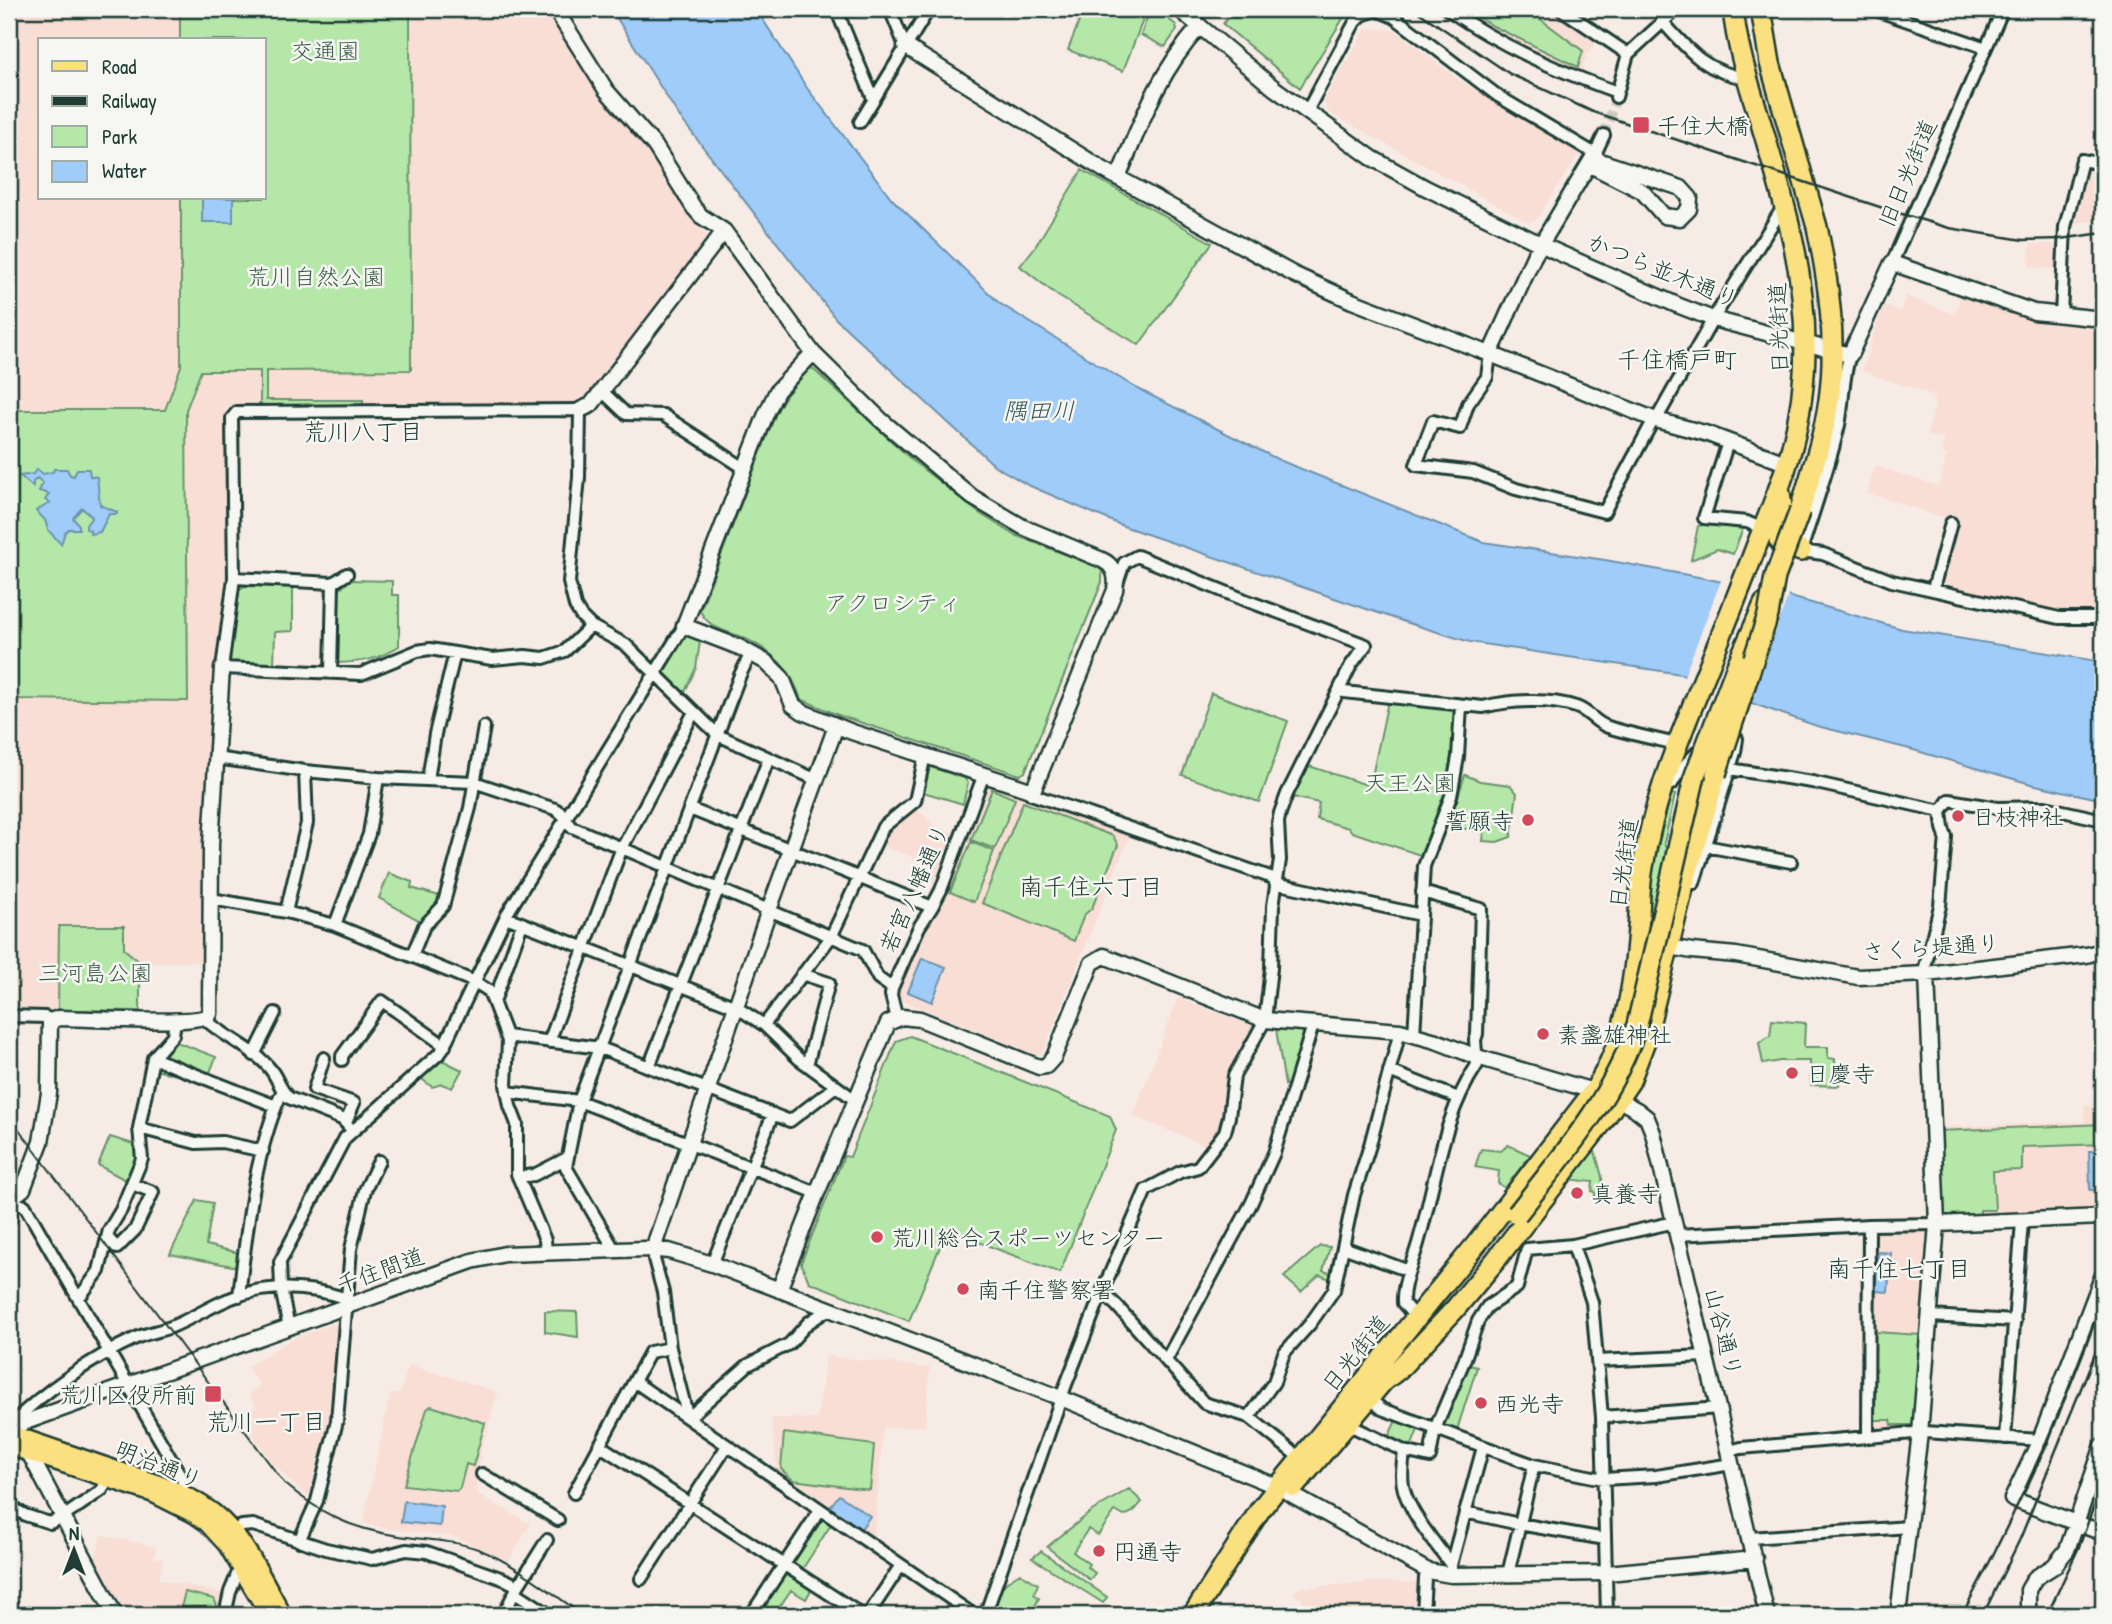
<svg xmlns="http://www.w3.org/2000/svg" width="2112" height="1624" font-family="'Patrick Hand','Klee One',sans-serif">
<rect width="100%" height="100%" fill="#f7ebe5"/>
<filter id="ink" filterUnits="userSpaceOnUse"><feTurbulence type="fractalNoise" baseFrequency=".0143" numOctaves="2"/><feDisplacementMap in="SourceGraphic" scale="14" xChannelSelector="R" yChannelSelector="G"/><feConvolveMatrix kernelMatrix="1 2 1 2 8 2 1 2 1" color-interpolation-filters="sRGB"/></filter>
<g filter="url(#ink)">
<path fill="#f8ded5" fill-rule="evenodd" d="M9,9H549L655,155L709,239L708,246L588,402L577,407H226L229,576L216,671L206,818L203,962H140L124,949V926H59L58,1010L40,1011H9ZM40,40H264V198H40Z
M1456,9H1550L1597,42L1587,54L1581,74L1495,33Z
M1366,28L1395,30L1456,78L1577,151L1579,154L1536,220L1528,222L1328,112L1324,100Z
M2086,166L2103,169V220L2071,223Z
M2030,244H2059L2058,269L2029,267Z
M1962,294L2103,324V613H2058L1940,586L1938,583L1955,521L1867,493L1875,466L1938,486L1947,455L1942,453L1944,439L1927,435L1935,408L1933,395L1862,371L1883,305L1900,311L1906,296L1954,314Z
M990,785L1130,834L1043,1052L1037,1055L898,999L896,993L985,788Z
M915,807L935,827L953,832L934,884L914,866L917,859L878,844L887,828Z
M1178,998L1255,1027L1232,1069L1222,1131L1210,1147L1133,1116Z
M2084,1104L2103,1109V1213L1942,1220L1936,1127L2084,1122Z
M1929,1228L1932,1230L1916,1429L1870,1432L1873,1229Z
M343,1320L335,1415L313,1500L290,1481L271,1460L241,1419L256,1407L249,1395L260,1385L247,1367L290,1340Z
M826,1356L930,1368L925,1426L883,1428L874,1536L869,1538L778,1476L771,1418L817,1419Z
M409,1365L498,1392L481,1449L476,1493L530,1524L509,1561L455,1537L388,1529L363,1523L390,1394L400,1393Z
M101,1535L156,1547L154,1557L163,1559L159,1579L227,1595L223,1615H123L95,1562Z
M1375,1582H1419L1418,1615H1302L1303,1599L1294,1594L1298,1588Z"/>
<path fill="#b5e8a8" stroke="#6a926e" stroke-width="2" d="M180,9H410L411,370L266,371V400H363V406L260,405V371H201L186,410L188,701L9,699V410H165L181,366V198H264V40H180Z
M1084,9H1123L1144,17L1123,71L1068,50Z
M1143,9H1156L1176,25L1177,30L1165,47L1141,35L1148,15L1141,11Z
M1234,9H1349L1300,88L1223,24Z
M1465,9H1527L1583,51L1578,67L1493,26Z
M1082,170L1212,243L1139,345L1058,296L1020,266L1035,247Z
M810,368L813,369L913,461L979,513L1015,535L1098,567L1102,571V582L1025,772L1020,775L838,715L801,699C791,670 774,652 746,639C727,630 711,631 700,611L777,410L787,394Z
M1707,524H1735L1744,526L1733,554L1717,549L1691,560L1698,526Z
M350,580L392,581V595H399V646C377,660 364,662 338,663L339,590Z
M244,586L293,587V631L275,632L274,665H231L227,660L237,592Z
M685,629L701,635L696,668L683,696L662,673Z
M1211,693L1288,721L1259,802L1182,775Z
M1388,701L1449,707L1454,711V755L1449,791L1423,856L1352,832L1349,828L1317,819L1319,803L1293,797L1309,766L1370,786Z
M930,767L964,778L968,783L963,804L920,791L924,769Z
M1465,775L1480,781L1510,785L1517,793L1511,837L1497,842L1483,841L1484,832L1448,826Z
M992,789L1015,799L995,849L971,840Z
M1671,794L1675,795L1664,843L1666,849L1655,914L1646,912L1648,886Z
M1023,802L1113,836L1118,845L1092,908L1084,915L1074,941L982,903Z
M971,842L994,851L974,902L950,892Z
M389,873L412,882L411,888L443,897L441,905L424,923L379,898Z
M59,926H124V949L140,962V1011L58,1010Z
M1772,1020L1805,1023L1804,1047H1828V1058L1835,1059V1066L1839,1067V1086L1811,1085L1810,1061H1780L1763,1064L1759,1043L1770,1036Z
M1276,1029L1305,1031L1307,1038L1292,1084L1285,1085Z
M910,1036L1110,1116L1116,1130L1060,1273L947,1230L909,1321L809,1282L801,1263L844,1156L850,1157L896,1041Z
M174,1041L216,1057L206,1082L155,1070L158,1060Z
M438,1058L462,1070L452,1088L442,1084L432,1087L418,1076Z
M2103,1124V1144L2022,1147V1170L1993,1171L1995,1210H1980V1214L1944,1216L1940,1131Z
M110,1137L137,1145L138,1160L129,1182L98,1165Z
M1508,1145L1530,1155L1505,1188L1498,1183L1499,1171L1475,1167L1481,1149L1501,1151Z
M1590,1151H1595L1602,1177L1603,1198L1595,1196V1192L1592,1191L1593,1182L1568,1179Z
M197,1200L213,1203L206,1245L239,1253L238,1267L170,1254Z
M1320,1246L1330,1247L1323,1271L1335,1274L1333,1280L1319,1275L1301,1292L1284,1277Z
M545,1311L577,1312L578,1337L545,1332Z
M1875,1332L1920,1335L1913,1425H1892L1891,1420H1874Z
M1466,1364L1477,1367L1456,1433L1440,1426Z
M431,1406L485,1423L473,1466L466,1464L460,1488L457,1491L404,1485L427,1409Z
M1397,1418L1419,1427L1410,1450L1387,1440Z
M784,1433L874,1445L870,1490L793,1480L781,1469Z
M1129,1489L1142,1502L1133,1512L1124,1516L1115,1511L1098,1535L1088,1529L1073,1552L1089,1564L1087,1567L1095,1573L1090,1580L1047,1547L1092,1511Z
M819,1516H823L832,1523L798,1576L812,1588L806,1599L791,1590L774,1615H753Z
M1041,1551L1107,1597L1103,1603L1032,1558Z
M1020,1573L1038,1584L1034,1594L1039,1598L1031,1615H994C995,1593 1001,1584 1020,1573Z
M185,1592L214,1599L218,1608L217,1615H179Z"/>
<path fill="#a0ccfa" stroke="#6c93ab" stroke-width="2" d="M611,9H756L807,88L892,199L999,303L1136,388L1279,460L1483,542L1605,560L1704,578L1787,596L1902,629L2103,662V800L2031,784L1910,749L1817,726L1734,697L1681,674L1470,642L1405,622L1123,526L1028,485L995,466L836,319L679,116Z
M202,198H233V222H202Z
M37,469L43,474L53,472L54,469H67L70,475L74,476L77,469H89L90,476L97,477L100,505L117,512V514H109L100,532L90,534V530L86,529V525L92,517L82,508L73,518L79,525V529H69L65,532L61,544L48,530L45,520L36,511L50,503L45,500L49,494L39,491L43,483L37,478L33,482V487L20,476L33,474Z
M922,958L946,967L932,1002L908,992Z
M2089,1151H2103V1190H2090Z
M1878,1252L1891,1253L1888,1292L1875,1291Z
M839,1495L870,1516L861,1529L830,1507Z
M404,1501L442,1506L440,1526L401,1522Z"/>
<path fill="#f7ebe5" d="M1722,578L1789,593L1750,706L1683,679Z"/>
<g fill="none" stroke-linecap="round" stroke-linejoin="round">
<path stroke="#ccc8c2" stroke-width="10" stroke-dasharray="10 5" stroke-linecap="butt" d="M1604,135L1616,97"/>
<defs>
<path id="street" d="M836,9L873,98
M890,9L905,46
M1447,9C1503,47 1553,69 1617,92
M1561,9L1628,54L1616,97
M1873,9L1986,48
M1662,21C1688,50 1706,73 1747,78
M1628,54L1677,9
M1307,111L1355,22L1362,15L1377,10L1394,17L1498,96L1587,149L1595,154L1604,135
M860,122L929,9
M1892,263L2003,9
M2061,316L2065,227L2082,160L2103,164
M1490,354L1487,377L1468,404L1460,428L1433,421L1416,465L1473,472L1516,489L1604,512L1654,419
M1850,355C1842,378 1844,402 1839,425C1829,468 1814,509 1801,551L1823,554L1892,581L2059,618H2103
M602,391L626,414L663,415L744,468
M1656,420L1713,319L1785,204
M1728,442L1704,518L1747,522L1763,529
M234,578L333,583L331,673
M333,583L347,574
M1117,584L1124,563L1137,556L1245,600L1366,645L1351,665L1339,690L1344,692L1483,707C1510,700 1549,698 1576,707C1589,711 1595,723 1608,727C1630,734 1654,739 1677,744
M1933,589L1951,523
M591,626L565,651L544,658L525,656L492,659L430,649L417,651L361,674L222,668L234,578L232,418L237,412L580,410L579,477L569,582L575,606L581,616L591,626L626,645L718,735L817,780
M216,758L305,771L378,778L474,782L555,809L561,813L572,827L863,950L878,978L892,988
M1730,769L1812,782L1941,811L1949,800L1998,808L2045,807L2103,820
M428,780L435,734L455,653
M1672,784L1680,770L1701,748
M1033,791L1031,794L1276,879
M690,809L932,907
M1705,846L1791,862
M1275,883L1421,915
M1694,883L1735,752L1737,739L1727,734
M211,899L286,912L335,925L475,982L489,991L508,1041L506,1085L510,1106L517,1124V1174L545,1240L546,1252
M286,912L307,823L305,771
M506,917L736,1007L764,1025L799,1059L836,1086
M335,925L369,834L378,778
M412,956L424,926L443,906L470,808L484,727
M802,974L829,983L807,1065
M1927,974L1925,967L1940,906L1946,837L1943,828L1941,811
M494,1002L522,924
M9,1016L45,1017L52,1020
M205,1019C225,1038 254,1048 271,1070C278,1079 280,1090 289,1098L342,1119L352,1130
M897,1019L891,995L892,988L919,927L932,907L941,890L984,774
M764,1025L831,937L883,827L915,801L925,755
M1414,1035L1424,866L1451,796L1458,757L1461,705
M506,1036L600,1048L790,1121L836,1086L855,1100
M549,1042L621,850L694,712
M254,1055L275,1013
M153,1058L276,1106
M324,1058L314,1089L354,1103L346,1122
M342,1060V1056L382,1001L445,1046
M649,1067L769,758
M1389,1071L1458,1098
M507,1092L579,1101L817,1193
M139,1128L196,1143L222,1142L263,1151
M518,1177L534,1175L567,1158
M9,1201L25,1206L183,1480L182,1493
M1677,1235L1869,1225L1937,1224
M108,1238L117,1248L135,1230L153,1192L132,1184
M1573,1245L1592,1302L1602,1417L1607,1615
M1343,1247L1409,1271
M614,1249L566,1167L579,1101L740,675L751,653
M655,1250L654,1259L663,1292L670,1348L688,1418L748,1365L789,1344L808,1323L829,1309
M712,1264L773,1114
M1102,1292L1116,1305L1204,1403L1249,1417
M239,1296C247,1228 254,1155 282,1092
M78,1297L82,1294L99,1271L109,1230L121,1210L142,1159L139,1128L153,1058L173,1035L175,1020
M1930,1316L2015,1321
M1416,1318L1403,1303C1402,1282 1414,1260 1419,1240C1436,1181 1442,1117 1477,1065L1475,1040L1477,1034L1481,909L1422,892
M289,1328L281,1288L280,1262L345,1138L441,1052L507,914L684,626
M1166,1360L1251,1204L1274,1153L1313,1025
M1597,1361L1706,1356
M635,1382L974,1615
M1369,1398L1382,1409L1534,1465L1603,1479L1656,1476L1732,1464
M1602,1417L1719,1408
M1347,1424L1404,1451L1430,1457L1435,1429L1464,1361L1478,1321L1487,1307L1517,1287L1527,1249L1573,1245L1675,1222
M9,1426C43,1392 92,1358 136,1338C147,1333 160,1331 171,1327C191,1319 209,1307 229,1299C264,1284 309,1286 344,1298L347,1305
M1868,1436L1869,1225
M2005,1438L2022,1222
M599,1445L862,1615
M1404,1451C1403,1464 1400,1477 1404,1490C1412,1517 1435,1542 1451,1565
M1729,1451L1741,1448L1925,1432L2040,1440
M1300,1458L1249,1417L1274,1382L1284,1353L1310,1324L1334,1290L1354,1195L1370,1145L1400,1031
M482,1474L558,1520
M574,1493L650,1352L670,1348
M9,1506L25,1515L50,1523L63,1517L102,1490L108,1479
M1465,1512L1519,1524L1605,1539
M232,1531L242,1526L253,1525L326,1549L372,1559L406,1550L427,1552L506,1580L518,1586
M1750,1538L1909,1527
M299,1541L317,1501L337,1421L351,1249L365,1190L379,1161
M1508,1574L1534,1465
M1451,1575V1565L1483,1447
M641,1579L727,1446
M515,1592L550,1615
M225,1615L230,1592L241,1565
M503,1615L518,1586L547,1540
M751,1615L820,1510
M868,1615L901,1565
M988,1615V1607L1065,1387L1102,1292L1146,1190L1180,1172L1198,1167L1225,1132L1229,1117L1234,1076L1265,1020L1271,968L1273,906L1280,860L1278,822L1280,813L1287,794L1339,690
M1423,1615L1425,1578L1428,1571
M2097,1615L2103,1611"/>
<path id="secondary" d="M555,9L606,90L655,146L694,208L701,216L724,231L813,353L881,420L972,497L1023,527L1102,560C1115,566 1117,577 1115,590L1033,791L852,732L803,712L793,705L782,678L766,662L739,647L684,626L766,414L777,391L813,353
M1179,9L1274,88L1372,158L1426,188L1557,252L1677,305L1713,319L1850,355L1892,263L2034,312L2103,319
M905,46L1104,170L1293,274L1352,301L1490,354
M1595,154L1534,256L1490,354L1656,420L1708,434L1788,464
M1592,160L1600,161L1681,188L1690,198L1689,209L1680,218L1664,216L1642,191L1596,168Z
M1118,178C1142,120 1157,75 1200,26
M580,410L591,405L724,231
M1659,945L1692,951L1736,955L1858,977L1927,974L2086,955L2103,951
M9,1200L23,1189L41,1142L49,1093L50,1021L59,1018C82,1018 200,1026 210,1014L211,844L222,668
M9,1215V1218
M1937,1224L2103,1217
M655,1250L656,1240L769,910L836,726
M2103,1275L2040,1440L2012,1499L2103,1533
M779,1290L817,1193L888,1023L902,1017L920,1019L1039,1067L1046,1066L1054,1057L1092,963L1104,956L1265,1020L1400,1031L1436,1041L1477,1057L1583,1088L1619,1100L1637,1110L1647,1118L1653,1133L1767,1615
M9,1428L472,1261L505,1254L646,1249L669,1251L712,1264L1061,1398L1278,1487L1428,1571L1451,1575L1607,1573L1755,1559
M29,1453L115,1615
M1898,1615L1920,1433L1937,1224L1927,974
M2028,1615V1590L2035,1578L2054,1566L2067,1550L2103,1445"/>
<path id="primary" d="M9,1433C43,1445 77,1456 111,1468C149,1481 191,1491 222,1520C249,1546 265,1583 283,1615
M9,1446L154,1494L194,1514L207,1523L227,1545L269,1615"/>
<path id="highway" d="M1761,9L1770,63L1817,227C1829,284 1837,342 1829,400C1824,437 1811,474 1800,510
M1780,493L1783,515L1779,540L1782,544L1801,551
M1738,663L1764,604
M1382,1382L1398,1370L1455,1309L1495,1261L1601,1124L1630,1081L1645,1041L1686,876L1716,774
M1294,1487L1390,1373
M1193,1615L1260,1510L1278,1487L1478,1242L1594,1091C1625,1043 1634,986 1638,929C1640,909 1639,888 1643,867C1652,807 1674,751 1697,695C1717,646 1737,597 1756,547C1785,475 1805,425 1805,345C1805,270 1784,201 1763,130C1751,90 1737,50 1733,9"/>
</defs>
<use href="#street" stroke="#1f3d34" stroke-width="16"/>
<use href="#secondary" stroke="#1f3d34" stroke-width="19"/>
<use href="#primary" stroke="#1f3d34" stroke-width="21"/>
<use href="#highway" stroke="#1f3d34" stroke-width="24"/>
<use href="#street" stroke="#f6f6f2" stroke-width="10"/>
<use href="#secondary" stroke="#f6f6f2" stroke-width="14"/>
<use href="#primary" stroke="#fbe080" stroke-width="16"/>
<use href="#highway" stroke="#fbe080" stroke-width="19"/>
<path stroke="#1f3d34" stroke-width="2" d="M9,1116L284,1483C321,1514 350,1529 399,1536C425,1540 453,1540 478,1549C516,1564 550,1592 583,1615"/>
<path stroke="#1f3d34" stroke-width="2.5" d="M1414,9L1510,74L1593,112L1892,211L1949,228L2023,240L2060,239L2103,233
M1962,1615C2016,1514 2064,1408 2103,1300
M1983,1615L2020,1539L2103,1334
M2047,1615L2079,1547L2103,1481"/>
<defs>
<path id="highway-bridge" d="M1716,774L1768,615L1775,577L1800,510
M1517,1214C1564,1154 1613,1098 1637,1025L1695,775L1738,663"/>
</defs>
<use href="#highway-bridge" stroke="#1f3d34" stroke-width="24" stroke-linecap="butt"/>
<use href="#highway-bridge" stroke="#fbe080" stroke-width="19"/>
</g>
</g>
<g fill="#d1495b" stroke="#f6f6f2" stroke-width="2.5">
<rect x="1632" y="116" width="18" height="18" rx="3.5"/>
<circle cx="1958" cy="816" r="7"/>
<circle cx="1528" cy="820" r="7"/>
<circle cx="1543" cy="1034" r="7"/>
<circle cx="1792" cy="1073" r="7"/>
<circle cx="1577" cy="1193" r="7"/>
<circle cx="877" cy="1237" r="7"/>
<circle cx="963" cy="1289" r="7"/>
<rect x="204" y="1385" width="18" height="18" rx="3.5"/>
<circle cx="1481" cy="1403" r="7"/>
<circle cx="1099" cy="1551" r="7"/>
</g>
<g text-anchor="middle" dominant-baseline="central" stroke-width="5" stroke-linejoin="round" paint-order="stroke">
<g font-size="23" fill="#3d5f4b" stroke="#f6f6f2">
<text x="325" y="50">交通園</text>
<text x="316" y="276">荒川自然公園</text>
<text x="893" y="602">アクロシティ</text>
<text x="1410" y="782">天王公園</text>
<text x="95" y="972">三河島公園</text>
</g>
<g font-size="23" fill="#1f3d34" stroke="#f6f6f2" text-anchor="start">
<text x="1657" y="125">千住大橋</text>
<text x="1972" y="816">日枝神社</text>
<text x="1514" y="820" text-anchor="end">誓願寺</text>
<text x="1557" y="1034">素盞雄神社</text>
<text x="1806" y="1073">日慶寺</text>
<text x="1591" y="1193">真養寺</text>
<text x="891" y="1237">荒川総合スポーツセンター</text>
<text x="977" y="1289">南千住警察署</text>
<text x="197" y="1394" text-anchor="end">荒川区役所前</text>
<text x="1495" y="1403">西光寺</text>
<text x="1113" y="1551">円通寺</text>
</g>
<g font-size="23" fill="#1f3d34" stroke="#f6f6f2">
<text transform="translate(1907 173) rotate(-67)">旧日光街道</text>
<text transform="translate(1663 270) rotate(22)">かつら並木通り</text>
<text transform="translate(1778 328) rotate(-92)">日光街道</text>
<text transform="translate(1623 863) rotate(-82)">日光街道</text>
<text transform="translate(914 888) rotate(-66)">若宮八幡通り</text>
<text transform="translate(1931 947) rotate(-4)">さくら堤通り</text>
<text transform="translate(380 1270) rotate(-20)">千住間道</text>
<text transform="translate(1724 1332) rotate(76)">山谷通り</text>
<text transform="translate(1355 1353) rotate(-51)">日光街道</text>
<text transform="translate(159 1464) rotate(22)">明治通り</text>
</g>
<g font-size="24" fill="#1f3d34" stroke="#f6f6f2">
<text x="1677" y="359">千住橋戸町</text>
<text x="363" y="431">荒川八丁目</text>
<text x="1091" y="886">南千住六丁目</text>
<text x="1899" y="1268">南千住七丁目</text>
<text x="266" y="1421">荒川一丁目</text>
</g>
<g font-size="24" font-style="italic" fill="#395a5c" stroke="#f6f6f2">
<text x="1039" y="410">隅田川</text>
</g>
</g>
<rect width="2112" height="1624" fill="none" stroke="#f6f6f2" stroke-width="35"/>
<rect x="18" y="18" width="2077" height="1589" fill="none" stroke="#1f3d34" stroke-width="2.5" filter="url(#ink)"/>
<rect x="38" y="38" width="228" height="161" fill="#f6f6f2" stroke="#a0aca6" stroke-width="2"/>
<rect x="52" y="61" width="35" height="10" fill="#fbe080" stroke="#a0aca6" stroke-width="2"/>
<text x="102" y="74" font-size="21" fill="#1f3d34">Road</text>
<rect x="52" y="96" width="35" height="10" fill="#1f3d34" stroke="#a0aca6" stroke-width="2"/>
<text x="102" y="108" font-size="21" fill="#1f3d34">Railway</text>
<rect x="52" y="126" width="35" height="21" fill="#b5e8a8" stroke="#a0aca6" stroke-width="2"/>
<text x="102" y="144" font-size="21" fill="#1f3d34">Park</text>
<rect x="52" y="161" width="35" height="21" fill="#a0ccfa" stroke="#a0aca6" stroke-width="2"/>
<text x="102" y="178" font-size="21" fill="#1f3d34">Water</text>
<g transform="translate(74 1550)" stroke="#f6f6f2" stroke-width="5" paint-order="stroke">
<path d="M0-5L12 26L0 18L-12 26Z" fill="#1f3d34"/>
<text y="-10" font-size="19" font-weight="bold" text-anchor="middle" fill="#1f3d34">N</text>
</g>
</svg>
